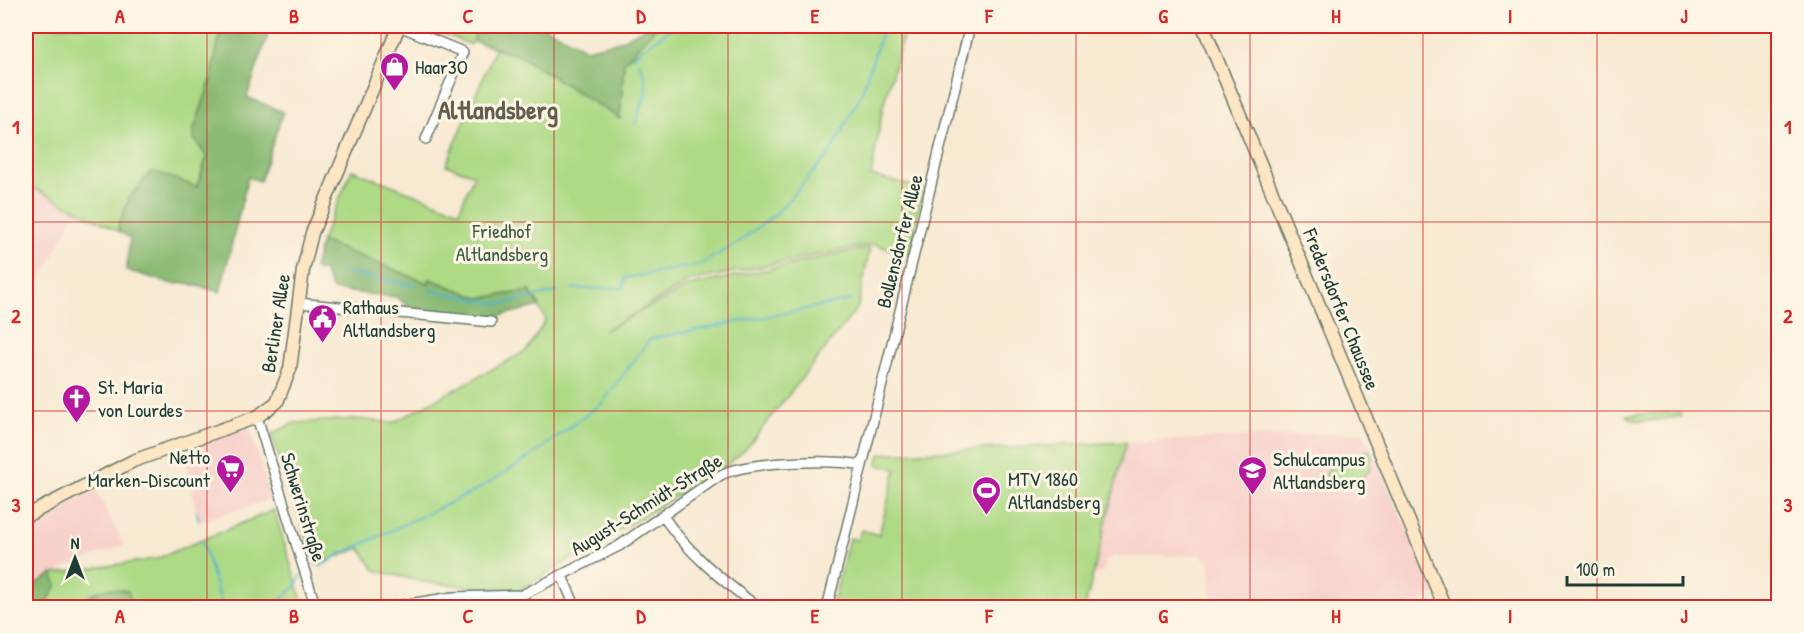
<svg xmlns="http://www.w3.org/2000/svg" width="1804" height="633" font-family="'Patrick Hand',sans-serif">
<rect width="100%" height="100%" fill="#fcf5e5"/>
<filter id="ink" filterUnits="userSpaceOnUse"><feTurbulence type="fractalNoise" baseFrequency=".0167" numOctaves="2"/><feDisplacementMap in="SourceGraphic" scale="12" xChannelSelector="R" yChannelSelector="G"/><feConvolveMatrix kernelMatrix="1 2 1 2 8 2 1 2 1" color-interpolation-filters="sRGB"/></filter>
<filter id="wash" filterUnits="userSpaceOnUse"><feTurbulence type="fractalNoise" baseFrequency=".008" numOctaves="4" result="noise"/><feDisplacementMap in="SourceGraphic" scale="24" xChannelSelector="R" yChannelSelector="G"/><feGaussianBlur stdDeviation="1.35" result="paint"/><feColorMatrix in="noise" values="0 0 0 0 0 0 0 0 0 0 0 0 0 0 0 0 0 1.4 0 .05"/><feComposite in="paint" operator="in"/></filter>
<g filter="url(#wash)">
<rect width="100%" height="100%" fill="#f8e9d1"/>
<path fill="#f7d0ca" d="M26,184L76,210L41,281L34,282L26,279Z
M250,427L271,499L198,522L190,475L182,450Z
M1363,432L1436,594L1406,607H1212L1210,563L1201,555L1113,557L1105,561L1104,570L1094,577L1098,548L1126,442Z
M95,489L124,545L68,566L26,590V525Z"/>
<path fill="#aeda86" stroke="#668c5d" stroke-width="1.5" d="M26,26H221L212,77L199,114L201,148L207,157L196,188L182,183L123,214L118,227L120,232L26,184Z
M409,26H479L471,45L430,28L427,34Z
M657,26H906L883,106L871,176L923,188L910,255L872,244L690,281L604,331L689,286L870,247L858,307L745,450L723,468L518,591L422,582L375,570L360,548L316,565L271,434L294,423L357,419L393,423L526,351L546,320L530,291L479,298L430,279L428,284L321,241L352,170L459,211L474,175L446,165L495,49L518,55L620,118L624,62Z
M1680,412L1681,417C1666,417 1637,427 1626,415Z
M1126,442L1085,607H832L849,538L858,540L861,530L879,535L896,469L877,465L880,454Z
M1369,450L1372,457L1370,470C1357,485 1343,484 1326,476L1330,466Z
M274,510L304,607H123L131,601L107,588L79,602L75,607L44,608L57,585L52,574L156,559Z"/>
<path fill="#8aba73" stroke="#547c54" stroke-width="1.5" d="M221,26H271L247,97L283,112L260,181L248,177L220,292L187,283L173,284L126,270L130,238L120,232L118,227L129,198L151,172L159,173L197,187L207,157L194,139V129L212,77Z
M479,26H543L586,49L620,41L648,26H657L624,62L620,119L518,55L473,41Z
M321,241L428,283L430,279L479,298L530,291L540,306L490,318L415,311L396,297L333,290L323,271L314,269Z
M52,574L57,585L44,607H26V590Z
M107,588L128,591L131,601L123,607H75L94,593Z"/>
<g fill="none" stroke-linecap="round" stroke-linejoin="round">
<path stroke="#50b4cf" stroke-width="2" d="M635,57L633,55L675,26
M635,124C644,100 653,85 638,62
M344,272L417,286
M572,289L623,288L625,278L699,265L736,244L776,214L830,153L839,137L862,92L884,26
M429,290L500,304L557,292
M197,512L199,521
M202,541L223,608
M320,567L339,555L477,490L533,455L602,403L650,339L852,300
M272,608L294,588L302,574"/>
</g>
</g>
<g filter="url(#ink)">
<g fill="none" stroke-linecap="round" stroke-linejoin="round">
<defs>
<path id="street" d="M399,26L463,52L426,139
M298,303L491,322
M26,346L27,345
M257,417L316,608
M663,516C687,552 724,582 759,608
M562,576L576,608
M383,608L453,597L522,595L619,546L719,476C744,461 832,459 862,465
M827,608L970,26"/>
<path id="secondary" d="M1203,26L1445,608
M26,516L133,461L257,417L277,402L290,369L303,270L312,233L399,26"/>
</defs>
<use href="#street" stroke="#6b796b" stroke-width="12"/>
<use href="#secondary" stroke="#6b796b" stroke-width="15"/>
<use href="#street" stroke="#fff" stroke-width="9"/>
<use href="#secondary" stroke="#fce6c4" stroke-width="12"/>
</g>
</g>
<path fill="none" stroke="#d62828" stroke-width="1.5" stroke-opacity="0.55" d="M207,26V608M381,26V608M554,26V608M728,26V608M902,26V608M1076,26V608M1250,26V608M1423,26V608M1597,26V608M26,222H1778M26,411H1778"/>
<defs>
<symbol id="shop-pin" viewBox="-11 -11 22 30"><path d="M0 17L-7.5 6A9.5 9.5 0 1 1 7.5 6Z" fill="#b5179e" stroke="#fcf5e5"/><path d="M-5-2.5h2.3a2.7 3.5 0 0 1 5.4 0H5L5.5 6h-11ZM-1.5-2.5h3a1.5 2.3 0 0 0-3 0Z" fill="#fff"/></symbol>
<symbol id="civic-pin" viewBox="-11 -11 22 30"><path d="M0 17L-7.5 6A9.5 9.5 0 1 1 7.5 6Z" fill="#b5179e" stroke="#fcf5e5"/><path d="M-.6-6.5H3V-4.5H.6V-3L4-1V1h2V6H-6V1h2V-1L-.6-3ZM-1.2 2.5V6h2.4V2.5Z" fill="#fff"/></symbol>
<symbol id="church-pin" viewBox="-11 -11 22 30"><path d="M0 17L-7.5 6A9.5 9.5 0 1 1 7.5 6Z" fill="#b5179e" stroke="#fcf5e5"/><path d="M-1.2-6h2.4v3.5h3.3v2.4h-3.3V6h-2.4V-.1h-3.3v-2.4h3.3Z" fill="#fff"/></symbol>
<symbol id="supermarket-pin" viewBox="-11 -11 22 30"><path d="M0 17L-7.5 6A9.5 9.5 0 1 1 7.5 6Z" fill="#b5179e" stroke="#fcf5e5"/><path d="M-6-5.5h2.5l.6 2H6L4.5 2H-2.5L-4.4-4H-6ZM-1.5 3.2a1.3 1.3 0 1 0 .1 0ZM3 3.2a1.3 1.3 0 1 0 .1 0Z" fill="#fff"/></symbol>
<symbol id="school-pin" viewBox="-11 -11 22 30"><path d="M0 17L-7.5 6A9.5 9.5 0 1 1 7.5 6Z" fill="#b5179e" stroke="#fcf5e5"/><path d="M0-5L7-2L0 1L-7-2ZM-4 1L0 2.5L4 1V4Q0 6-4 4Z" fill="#fff"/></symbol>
<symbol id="stadium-pin" viewBox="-11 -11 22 30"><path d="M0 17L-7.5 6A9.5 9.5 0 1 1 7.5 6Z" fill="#b5179e" stroke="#fcf5e5"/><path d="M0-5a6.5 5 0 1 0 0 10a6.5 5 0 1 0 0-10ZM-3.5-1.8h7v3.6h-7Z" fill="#fff"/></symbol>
</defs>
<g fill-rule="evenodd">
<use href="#shop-pin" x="378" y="50" width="33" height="45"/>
<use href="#civic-pin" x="306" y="302" width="33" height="45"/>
<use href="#church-pin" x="60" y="382" width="33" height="45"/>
<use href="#supermarket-pin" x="214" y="452" width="33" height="45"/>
<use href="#school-pin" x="1236" y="454" width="33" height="45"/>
<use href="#stadium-pin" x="970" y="474" width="33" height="45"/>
</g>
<g text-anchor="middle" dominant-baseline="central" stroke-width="6" stroke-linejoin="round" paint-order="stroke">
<g font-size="20" fill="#1f3d34" stroke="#fcf5e5" text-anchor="start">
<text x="415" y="66">Haar3O</text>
<text x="343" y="306">Rathaus<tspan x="343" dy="23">Altlandsberg</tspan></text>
<text x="98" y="386">St. Maria<tspan x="98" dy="23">von Lourdes</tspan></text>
<text x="210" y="456" text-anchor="end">Netto<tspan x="210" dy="23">Marken-Discount</tspan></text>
<text x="1273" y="458">Schulcampus<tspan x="1273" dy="23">Altlandsberg</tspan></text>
<text x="1008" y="478">MTV 1860<tspan x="1008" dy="23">Altlandsberg</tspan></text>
</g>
<g font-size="20" fill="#3c5c44" stroke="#fcf5e5">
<text x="502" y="230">Friedhof<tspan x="502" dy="23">Altlandsberg</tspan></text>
</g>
<g font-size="20" fill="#1f3d34" stroke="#fcf5e5">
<text transform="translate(899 241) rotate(-76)">Bollensdorfer Allee</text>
<text transform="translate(1342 309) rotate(68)">Fredersdorfer Chaussee</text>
<text transform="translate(275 323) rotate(-81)">Berliner Allee</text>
<text transform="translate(646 504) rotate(-32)">August-Schmidt-Straße</text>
<text transform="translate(304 507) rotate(73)">Schwerinstraße</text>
</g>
<g font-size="26" font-weight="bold" fill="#605e4e" stroke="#fcf5e5">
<text x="498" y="109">Altlandsberg</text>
</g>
</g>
<rect width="1804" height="633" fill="none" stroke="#fcf5e5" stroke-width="66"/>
<g transform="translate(75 558)" stroke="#fcf5e5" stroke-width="4.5" paint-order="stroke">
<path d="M0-4.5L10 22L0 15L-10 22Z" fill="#1f3d34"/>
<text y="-9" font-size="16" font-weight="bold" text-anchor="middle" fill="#1f3d34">N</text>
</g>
<path d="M1567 576v9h116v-9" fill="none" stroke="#1f3d34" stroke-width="3"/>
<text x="1576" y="576" font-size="18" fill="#1f3d34" stroke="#fcf5e5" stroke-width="4.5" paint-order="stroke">100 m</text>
<rect x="33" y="33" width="1738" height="567" fill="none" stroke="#d62828" stroke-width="2"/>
<g font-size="20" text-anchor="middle" font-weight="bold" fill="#d62828">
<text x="120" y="23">A</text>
<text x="294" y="23">B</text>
<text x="468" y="23">C</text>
<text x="641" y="23">D</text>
<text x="815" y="23">E</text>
<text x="989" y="23">F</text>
<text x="1163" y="23">G</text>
<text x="1336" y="23">H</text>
<text x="1510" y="23">I</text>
<text x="1684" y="23">J</text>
<text x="16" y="134">1</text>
<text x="1788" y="134">1</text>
<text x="16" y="323">2</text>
<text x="1788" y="323">2</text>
<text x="16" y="512">3</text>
<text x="1788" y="512">3</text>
<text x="120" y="623">A</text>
<text x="294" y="623">B</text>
<text x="468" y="623">C</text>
<text x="641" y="623">D</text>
<text x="815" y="623">E</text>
<text x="989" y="623">F</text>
<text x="1163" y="623">G</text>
<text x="1336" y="623">H</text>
<text x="1510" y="623">I</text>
<text x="1684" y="623">J</text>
</g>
</svg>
